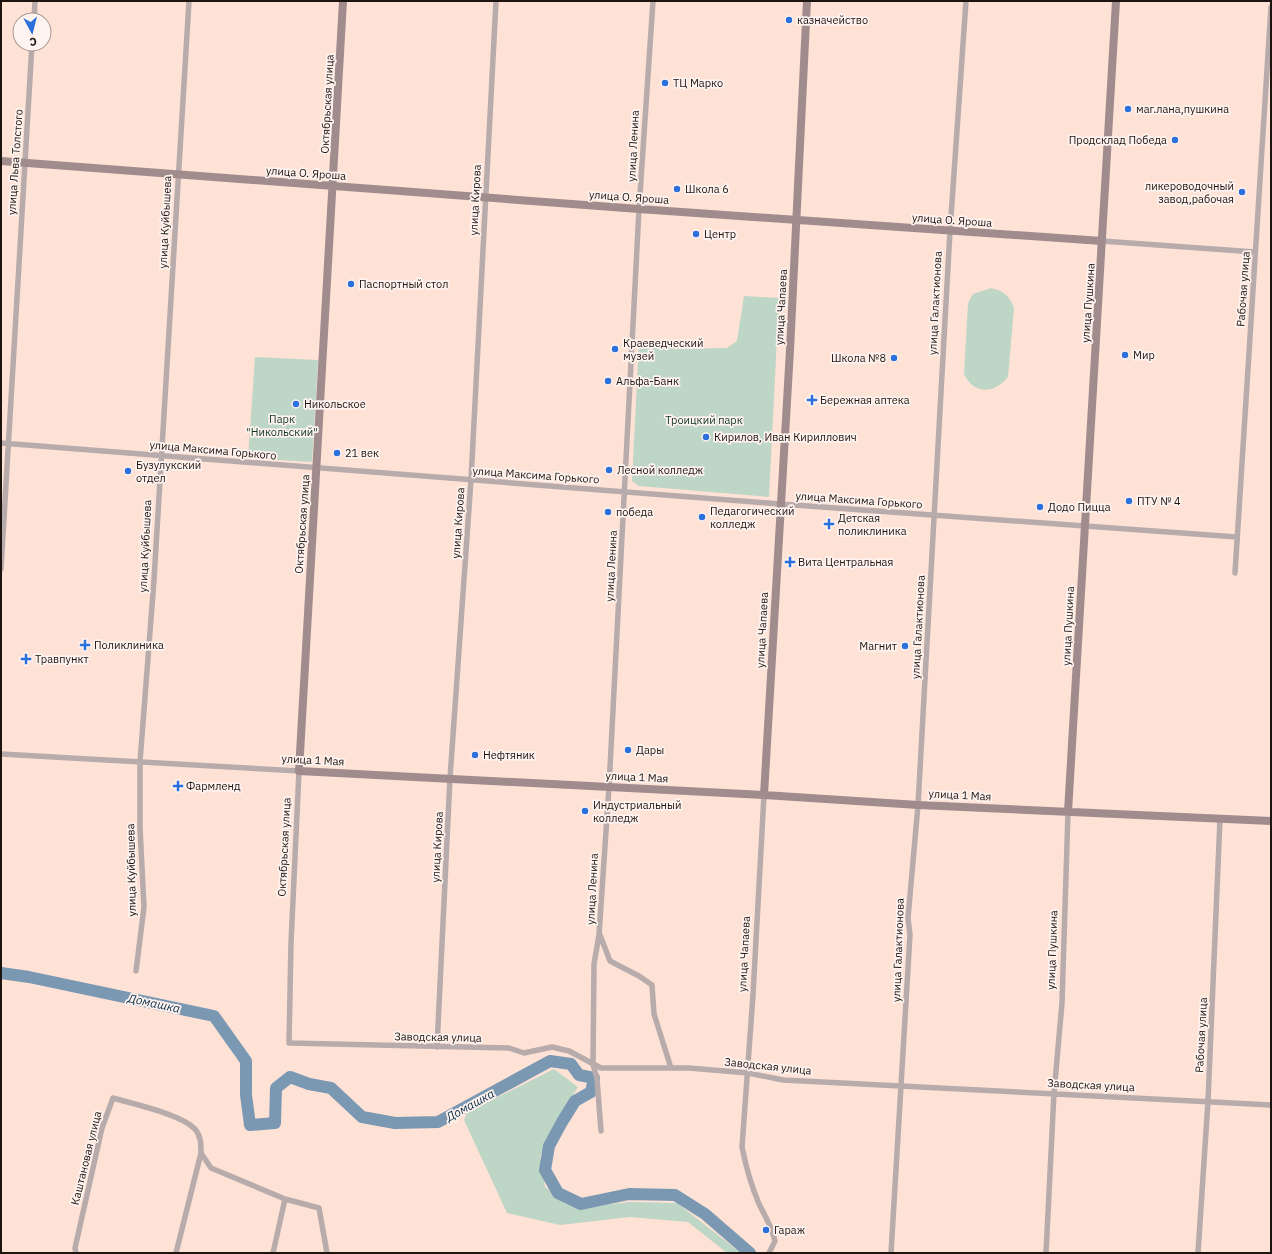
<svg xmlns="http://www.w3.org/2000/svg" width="1272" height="1254" font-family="'IBM Plex Sans',sans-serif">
<rect width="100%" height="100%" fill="#fee2d6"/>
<path fill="#bed6c5" d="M991,288C1004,291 1010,296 1014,308L1008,377C994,394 974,395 964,374L968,303L973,294Z
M744,296L779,298L769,497L639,486L632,481L639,342L672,345L674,349L727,348L737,341Z
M255,357L318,360L312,462L248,458Z
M554,1069L578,1087L557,1119L540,1157L545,1187L577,1208L629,1202L677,1203L741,1253H727L688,1222L630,1217L560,1225L507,1213L464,1120L467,1113L474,1109Z"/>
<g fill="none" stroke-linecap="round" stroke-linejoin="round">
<path stroke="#7b98b3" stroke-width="12" d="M1,973L29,977L214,1016L246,1061V1095L250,1125L275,1123L276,1088L290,1077L309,1084L331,1088L362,1117L395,1123L438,1122L550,1061L571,1064L579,1075L594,1078L591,1092L575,1101L562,1122L549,1146L545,1170L558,1193L581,1204L629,1194L675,1195L705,1214L750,1253"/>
<path stroke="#b8abab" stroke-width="5.5" d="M34,20L35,1
M1102,241L1255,252
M1,443L780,504L1237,537
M1,569L32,44
M1235,573L1271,7
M1,754L299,771L291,943L289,1043L509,1048L524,1053L552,1047L569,1051L601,1068H689L748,1073L783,1080L1271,1105
M764,795L753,995L742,1147C746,1167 751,1185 759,1204C765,1216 772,1227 775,1241L769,1253
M600,935L610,961L639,976L652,985L654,1014L671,1068
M136,971L144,907L140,828V762L154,580L189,1
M437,1047L450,778L471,480L496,1
M601,1131L597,1079L593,1064L594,964L599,935L609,787L639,209L653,1
M201,1153L211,1168L285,1199L319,1208L327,1253
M76,1253L75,1248L102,1128L113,1098C133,1104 181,1114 195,1129C201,1136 201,1144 201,1153L176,1253
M273,1253L285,1199
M891,1253L910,935L908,918L918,805L950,231L966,1
M1046,1253L1054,1093L1062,1003L1068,812
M1198,1253L1208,1101L1220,819"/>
<path stroke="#a08c8c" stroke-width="8" d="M343,1L299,771L764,795L918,805L1271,821
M1,161L639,209L1102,241
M764,795L790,350L807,1
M1068,812L1116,1"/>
</g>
<g fill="#2b70dd" stroke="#fff3ef" stroke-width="1.5">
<circle cx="789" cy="20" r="4"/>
<circle cx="665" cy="83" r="4"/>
<circle cx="1128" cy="109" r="4"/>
<circle cx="1175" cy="140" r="4"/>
<circle cx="677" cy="189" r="4"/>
<circle cx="1242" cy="192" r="4"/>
<circle cx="696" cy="234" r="4"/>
<circle cx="351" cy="284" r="4"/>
<circle cx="615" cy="349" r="4"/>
<circle cx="1125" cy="355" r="4"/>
<circle cx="894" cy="358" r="4"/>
<circle cx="608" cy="381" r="4"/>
<path d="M810 394h4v4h4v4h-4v4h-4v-4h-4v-4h4z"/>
<circle cx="296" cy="404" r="4"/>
<circle cx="706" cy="437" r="4"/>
<circle cx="337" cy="453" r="4"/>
<circle cx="609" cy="470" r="4"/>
<circle cx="128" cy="471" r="4"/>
<circle cx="1129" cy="501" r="4"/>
<circle cx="1040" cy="507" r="4"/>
<circle cx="608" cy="512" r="4"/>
<circle cx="702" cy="517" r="4"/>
<path d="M827 518h4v4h4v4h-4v4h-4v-4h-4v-4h4z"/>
<path d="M788 556h4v4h4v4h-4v4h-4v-4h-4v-4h4z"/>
<path d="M83 639h4v4h4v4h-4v4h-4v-4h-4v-4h4z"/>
<circle cx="905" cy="646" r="4"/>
<path d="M24 653h4v4h4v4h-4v4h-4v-4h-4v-4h4z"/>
<circle cx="628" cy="750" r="4"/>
<circle cx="475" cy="755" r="4"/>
<path d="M176 780h4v4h4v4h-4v4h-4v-4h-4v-4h4z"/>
<circle cx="585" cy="811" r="4"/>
<circle cx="766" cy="1230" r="4"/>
</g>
<g text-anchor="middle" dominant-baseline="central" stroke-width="3.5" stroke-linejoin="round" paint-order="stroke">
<g font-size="11" fill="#1d1410" stroke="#fff3ef" text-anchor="start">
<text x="797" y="20">казначейство</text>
<text x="673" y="83">ТЦ Марко</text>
<text x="1136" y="109">маг.лана,пушкина</text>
<text x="1167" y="140" text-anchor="end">Продсклад Победа</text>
<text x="1234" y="186" text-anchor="end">ликероводочный<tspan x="1234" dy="13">завод,рабочая</tspan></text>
<text x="685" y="189">Школа 6</text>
<text x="704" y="234">Центр</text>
<text x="359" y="284">Паспортный стол</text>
<text x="623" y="343">Краеведческий<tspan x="623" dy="13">музей</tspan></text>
<text x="1133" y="355">Мир</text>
<text x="886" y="358" text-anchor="end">Школа №8</text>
<text x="616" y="381">Альфа-Банк</text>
<text x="820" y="400">Бережная аптека</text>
<text x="304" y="404">Никольское</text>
<text x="714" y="437">Кирилов, Иван Кириллович</text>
<text x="345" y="453">21 век</text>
<text x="136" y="465">Бузулукский<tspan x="136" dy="13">отдел</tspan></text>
<text x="617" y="470">Лесной колледж</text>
<text x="1137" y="501">ПТУ № 4</text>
<text x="1048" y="507">Додо Пицца</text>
<text x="710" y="511">Педагогический<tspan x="710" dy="13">колледж</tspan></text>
<text x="616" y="512">победа</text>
<text x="838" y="518">Детская<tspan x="838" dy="13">поликлиника</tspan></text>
<text x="798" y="562">Вита Центральная</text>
<text x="94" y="645">Поликлиника</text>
<text x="897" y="646" text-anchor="end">Магнит</text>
<text x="35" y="659">Травпункт</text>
<text x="636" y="750">Дары</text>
<text x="483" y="755">Нефтяник</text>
<text x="186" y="786">Фармленд</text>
<text x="593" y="805">Индустриальный<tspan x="593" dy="13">колледж</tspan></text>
<text x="774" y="1230">Гараж</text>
</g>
<g font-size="11" fill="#1d1410" stroke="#fff3ef">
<text transform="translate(327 104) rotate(-87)">Октябрьская улица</text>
<text transform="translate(633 146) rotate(-87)">улица Ленина</text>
<text transform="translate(15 162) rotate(-86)">улица Льва Толстого</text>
<text transform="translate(306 173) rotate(4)">улица О. Яроша</text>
<text transform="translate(629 197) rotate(4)">улица О. Яроша</text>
<text transform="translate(475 200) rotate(-87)">улица Кирова</text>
<text transform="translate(952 220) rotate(4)">улица О. Яроша</text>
<text transform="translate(165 222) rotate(-87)">улица Куйбышева</text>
<text transform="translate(1243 289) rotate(-86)">Рабочая улица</text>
<text transform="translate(935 303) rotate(-87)">улица Галактионова</text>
<text transform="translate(1088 303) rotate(-86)">улица Пушкина</text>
<text transform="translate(781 307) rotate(-87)">улица Чапаева</text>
<text transform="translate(213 450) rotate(5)">улица Максима Горького</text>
<text transform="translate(536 475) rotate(4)">улица Максима Горького</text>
<text transform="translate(859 500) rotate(4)">улица Максима Горького</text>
<text transform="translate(458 523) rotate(-86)">улица Кирова</text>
<text transform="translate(302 524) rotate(-86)">Октябрьская улица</text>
<text transform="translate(145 546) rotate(-87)">улица Куйбышева</text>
<text transform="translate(611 566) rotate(-87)">улица Ленина</text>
<text transform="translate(1068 626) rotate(-87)">улица Пушкина</text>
<text transform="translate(918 627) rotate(-87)">улица Галактионова</text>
<text transform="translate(762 630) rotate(-87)">улица Чапаева</text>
<text transform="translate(313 760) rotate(3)">улица 1 Мая</text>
<text transform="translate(637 777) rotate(3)">улица 1 Мая</text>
<text transform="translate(960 795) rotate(3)">улица 1 Мая</text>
<text transform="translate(284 847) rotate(-87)">Октябрьская улица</text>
<text transform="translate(437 847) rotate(-87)">улица Кирова</text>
<text transform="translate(131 870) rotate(-91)">улица Куйбышева</text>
<text transform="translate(592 889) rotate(-87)">улица Ленина</text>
<text transform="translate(898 950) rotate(-88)">улица Галактионова</text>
<text transform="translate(1052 950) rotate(-88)">улица Пушкина</text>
<text transform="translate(744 954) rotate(-87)">улица Чапаева</text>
<text transform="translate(1201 1035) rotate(-87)">Рабочая улица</text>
<text transform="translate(438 1037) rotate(1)">Заводская улица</text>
<text transform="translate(768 1066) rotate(6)">Заводская улица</text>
<text transform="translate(1091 1085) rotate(3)">Заводская улица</text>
<text transform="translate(86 1158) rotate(-76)">Каштановая улица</text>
</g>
<g font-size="11" fill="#0b3820" stroke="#fff3ef">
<text x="282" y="419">Парк<tspan x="282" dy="13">"Никольский"</tspan></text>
<text x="704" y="420">Троицкий парк</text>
</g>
<g font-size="12" font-style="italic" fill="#0a2f4b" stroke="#fff3ef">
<text transform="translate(154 1003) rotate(12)">Домашка</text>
<text transform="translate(470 1105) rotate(-29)">Домашка</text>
</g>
</g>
<rect width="1272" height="1254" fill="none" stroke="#1d1410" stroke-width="4"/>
<g transform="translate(32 32) rotate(173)"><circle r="19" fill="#fff3ef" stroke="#a59a96"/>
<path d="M0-3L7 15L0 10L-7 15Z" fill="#2b70dd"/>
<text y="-6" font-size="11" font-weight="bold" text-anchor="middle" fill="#1d1410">С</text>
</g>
</svg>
